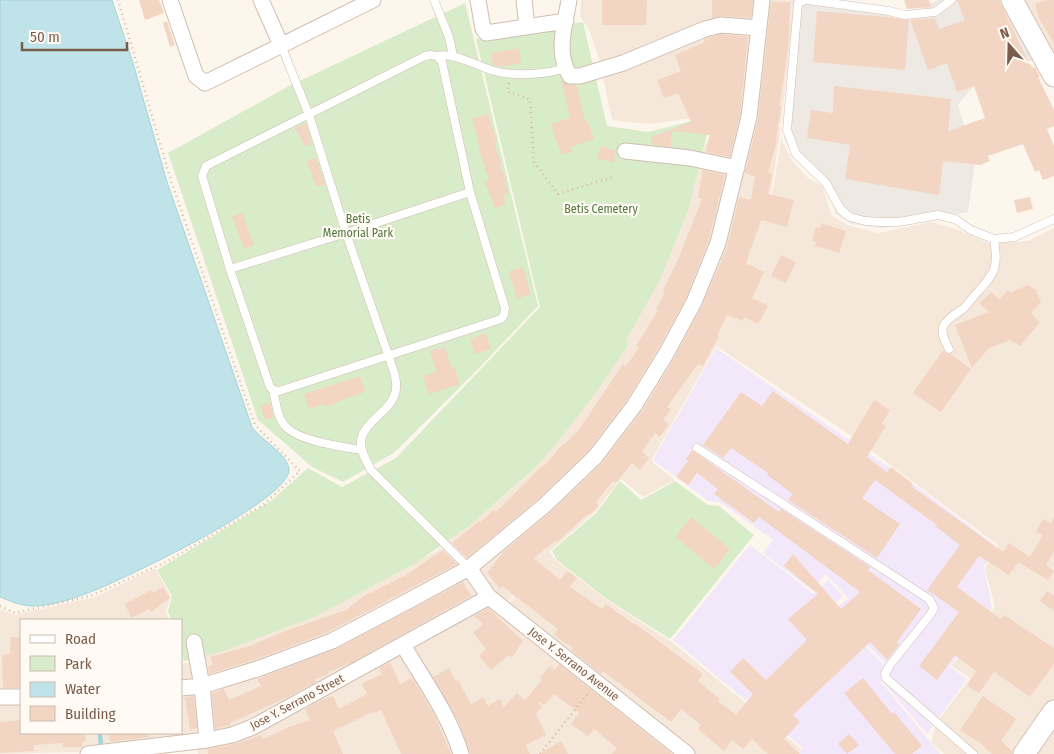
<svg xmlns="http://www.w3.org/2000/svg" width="1054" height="754" font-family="'Fira Sans Condensed',sans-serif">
<rect width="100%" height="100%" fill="#fdf6ec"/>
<path fill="#f5e8da" d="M581,0H795L781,124L749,117L736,116L781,126L772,187L758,240L774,185L781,139L793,162L808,178L822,186L832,216L850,226L879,233L931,222L956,229L988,243L1028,241L1054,228V712L1023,754H944L931,742L937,722L970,678L952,666L995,607L985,568L998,545L846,432L716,346L652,459L653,463L675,480L643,497L621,479L594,513L549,552L558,562L608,601L672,642L801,749L796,754H693L505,609L544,558L502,610L470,562L445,543L503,497L535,468L576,417L629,344L624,338L718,115L649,124L612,120L599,59L590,32L580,16Z
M1019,0H1054V67Z
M442,548L464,566L487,597L246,725L211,735L201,656L390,577Z
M155,568L171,597L166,611L169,620H21V733H181V660L183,664L197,660L206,738L117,751L0,754V609L14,615L95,597Z
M484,602L681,754H464L408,647Z
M402,649L461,754H198L197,746Z
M1054,732V754H1037Z"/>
<path fill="#efe9e4" d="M796,0H832L909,12L918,10L938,0H1005L1035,59L977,82L958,105L975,163L968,212L883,228L851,224L836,214L827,186L801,164L784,139Z"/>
<path fill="#f3e8fa" d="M716,348L916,486L995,545L984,567L992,608L950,667L967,679L927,734L884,683V662L834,610L848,598L826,574L812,590L763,553L773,540L720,502L708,501L653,460Z
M750,545L814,594L828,580L843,596L829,609L883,664L882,683L940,754H797L803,748L673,640Z"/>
<path fill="#d8ecc9" d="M465,3L538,306L483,364L394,453L343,482L312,467L258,420L168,153L289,86Z
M583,22L607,126L648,132L707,117L713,120L706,138L688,211L660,279L626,341L629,344L597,391L561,438L534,469L469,526L416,563L314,617L221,652L184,661L181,652V620H171L168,611L172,596L157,570L271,501L308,468L342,487L396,458L540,307L476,39Z
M620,481L641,500L675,481L708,505L719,506L754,535L670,639L608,600L557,560L552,551L596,513Z"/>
<path fill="#bfe3e8" stroke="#a5d3da" d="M0,0H112L133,63L167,182L252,427C261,440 289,455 289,470C289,501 120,581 88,593C72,599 50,606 33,606C21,606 10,601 0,597Z"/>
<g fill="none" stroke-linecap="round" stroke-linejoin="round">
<path stroke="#a5d3da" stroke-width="4.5" d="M100,733L101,749"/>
</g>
<path fill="#f3d5c3" d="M139,0H159L164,13L145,20Z
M602,0H647L646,25H602Z
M712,0H753L751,18L722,16L712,18Z
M904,0H929L931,7L907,9Z
M957,0H999L1029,63L1033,68L1035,67L1040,77H1038L1054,110V126L1047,129L1054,146V176L1043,180L1039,170L1035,172L1023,144L988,156L990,161L980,165L943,161L939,195L845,179L850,145L807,138L811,110L833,113L834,86L951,99L948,131L985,118L974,86L957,92L947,63L928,70L910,20L935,18L939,29L965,20Z
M1047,0H1054V44L1039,18L1035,4Z
M771,2H790L789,39L784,77L779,106H781L776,140L777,141L768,173H772L768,194L794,200L787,227L761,220L746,263L764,272L752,298L768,306L758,324L744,317L743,321L727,315L717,335L719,336L703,366L698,364L667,407L671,409L663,420L669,424L660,437L655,433L642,452L649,458L640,470L632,463L616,483L613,481L596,502L599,506L589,515L588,514L557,542L555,541L534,558L560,580L567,571L577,578L570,587L602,609L606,604L633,624L634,623L703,674L698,681L720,699L718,701L736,715L753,694L730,672L743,658L766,680L807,640L788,619L818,594L784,566L793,554L841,609L860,592L759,517L754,523L714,494L718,489L697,473L688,485L676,477L688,461L686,459L692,450L779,512L781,509L870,567L868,570L921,609L897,642L899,645L887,660L870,642L793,715L800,722L784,739L800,754H768L752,739L743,749L732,740L724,751L698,729L701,725L681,709L671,722L603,671L601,674L571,650L573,648L554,635L558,629L502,586L500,589L487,573L504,551L551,512L602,463L642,411L674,359L702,306L727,247L739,197L751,200L755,176L745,173L758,118Z
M817,11L888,17L909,20L905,70L813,62Z
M167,21L175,45L170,47L163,23Z
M722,34L748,37L740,115L730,157L706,152L710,135L672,131L671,147L651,144V137L691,122L678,93L664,98L657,80L681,71L675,55L705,42L704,39Z
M519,48L521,63L501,67L493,65L491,53Z
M561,80L566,84L576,85L585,120H587L594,139L571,147L573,151L561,155L551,124L570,118Z
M488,114L497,141L494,142L501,164H500L506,182H504L509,193L503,195L506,204L495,208L485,182L489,180L479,150L480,149L477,139L478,138L472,119Z
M306,123L312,144L305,146L295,128Z
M601,146L616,151L614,163L597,158Z
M316,158L325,184L316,187L307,161Z
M703,170L725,175L709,240L686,298L658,349L626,401L588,451L539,498L467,558L452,543L479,521L480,522L494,510L496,512L542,466L543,467L563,444L564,445L580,428L623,364L626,366L639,348L636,346L658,310L656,309L665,292L663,291L679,257L702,199L698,198Z
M1030,197L1033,209L1017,213L1014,200Z
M242,213L254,245L244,249L232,216Z
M821,223L846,231L839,253L815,246L816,242L812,241L816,227L820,228Z
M781,255L796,262L786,283L771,276Z
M523,267L531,294L517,299L509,271Z
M1027,285L1036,290L1041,302L1031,313L1040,322L1020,346L1010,340L989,348L972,368L955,325L989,312L979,303L991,292L999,299L1008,290L1010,293Z
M486,333L491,349L475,354L470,339Z
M445,347L451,367L454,366L460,384L429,394L423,376L436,372L430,351Z
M943,350L946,353L950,354L971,369L941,412L913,393Z
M360,376L365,392L337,402V403L325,407L324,404L309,409L304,394Z
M773,391L848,444L874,400L890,410L882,424L886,426L867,457L887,472L891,467L913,484L911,486L1003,552L1009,543L1030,557L1043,535L1036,532L1043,519L1051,523L1054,517V552L1046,565L1054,571L1048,580L1018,562L1009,575L979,556L957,587L1001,619L1004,615L1054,648V664L1030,697L994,672L979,693L967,686L976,671L955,655L937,680L919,666L959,612L927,590L960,545L935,526L937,525L875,480L862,498L900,524L877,558L788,500L793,494L767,475L768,473L731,448L723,458L703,445L741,392L762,406Z
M270,403L274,417L265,420L261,406Z
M691,517L730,549L714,569L675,537Z
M443,550L457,564L328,632L257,659L209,674L208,666L213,665L210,657L250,646L283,632L346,610L364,596L406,575Z
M463,582L471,596L351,663L328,672L329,674L315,679L316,682L288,697L230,723L231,725L215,729L212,693L224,689L229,700L261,686L257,679L336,649Z
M163,587L170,598L151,612L150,609L131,618L125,604L151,590L153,593Z
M1047,591L1054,596V611L1040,601Z
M488,608L523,641L512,657L509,655L491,670L479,656L486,649L473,633L483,624L474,616Z
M11,637H21V688H3L2,655L10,654Z
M390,662L400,684L412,678L435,716L451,754H401L381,710L376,713L375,711L333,731L343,754H208L207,749L234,744L262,735L263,739L289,727L310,720L305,709L323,699L333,696L339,709L367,694L362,684L382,674L379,668Z
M559,664L672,754H612L617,748L594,729L588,736L571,724L579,713L554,694L544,705L537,700L542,707L536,714L546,735L526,745L530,754H470L458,721L433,677L449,668L456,682L458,680L471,704L483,697L488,706L500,699L504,707L517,693L525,700L542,680L540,678L550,666L555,670Z
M863,678L892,714L894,712L922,746L912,754H895L844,693Z
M194,696L197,728L190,730L185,697Z
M983,696L1016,719L1001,741L1012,751V754H992L980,743L960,730Z
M21,720V733H33V734L85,733L86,741H83L82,747H63V743L34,745V751L0,753V722Z
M108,733H149V737L110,742Z
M849,734L859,745L847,754L838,744Z
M561,741L568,754H539Z"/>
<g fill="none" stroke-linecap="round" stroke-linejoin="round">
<defs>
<path id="service" d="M434,0L449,37L453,56
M805,0L798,3L787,130L796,154L826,183L841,210L850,217L865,221L880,222H899L938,215L955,219L971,230L994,239L1014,237L1054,219
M808,0L889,11L905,15L935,12L951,0
M281,45L309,115L346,233L394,372C395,377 397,383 396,388C395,410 365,419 361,440C360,450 366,461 371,470L469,568
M430,55L437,56L442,62L470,192L505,308L504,315L501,319L279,391L273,390L270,387L230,269L202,176L206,166L425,56Z
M437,56C454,52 477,66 494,71C513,76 546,75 565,68
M230,269L346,233L470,192
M949,349C946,343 941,335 943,327C946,319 956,314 963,309C968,305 971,299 976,294C995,272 999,269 994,239
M273,390C276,402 277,418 286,427C300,441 342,447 362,450
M697,448L929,599L934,608L930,615L890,665L885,674L886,678L973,754"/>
<path id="minor" d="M170,0L196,76L205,83L373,0
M261,0L281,45
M478,0L483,29L486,33L566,21
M524,0L527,27
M569,0C565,25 555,53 570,76H580L623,63L705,29L721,25L759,28
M625,151L690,158L737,168
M469,568L489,597L687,754
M194,642L202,686L207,740
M403,645C424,681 449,714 461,754
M181,688L202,686L260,668L332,641L410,600L469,568L545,505L595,457L634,406L666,354L694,302L718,243L749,117L762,0
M0,697H21
M88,754L207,740L232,735L253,727L489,597"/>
<path id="secondary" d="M1012,0L1054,76
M1024,754L1054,711"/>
</defs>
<use href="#service" stroke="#d1beb0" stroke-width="9"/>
<use href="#minor" stroke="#d1beb0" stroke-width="17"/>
<use href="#secondary" stroke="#d6c0b0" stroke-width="23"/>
<path stroke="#d9b8a5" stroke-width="2.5" stroke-dasharray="1 4" stroke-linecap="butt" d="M509,83L507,91L530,100L534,162L558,194L613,177
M0,606L15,613L90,596L166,562L263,505L300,471L255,425L171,181L118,0
M540,754L589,692"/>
<use href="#service" stroke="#fff" stroke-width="8"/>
<use href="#minor" stroke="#fff" stroke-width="15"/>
<use href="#secondary" stroke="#fff" stroke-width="21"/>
</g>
<g text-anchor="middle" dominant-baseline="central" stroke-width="4.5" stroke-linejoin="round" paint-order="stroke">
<g font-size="12" fill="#537a41" stroke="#fffaf3">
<text x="601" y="209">Betis Cemetery</text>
<text x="358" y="219">Betis<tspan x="358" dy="14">Memorial Park</tspan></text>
</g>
<g font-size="12" fill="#7a5c4d" stroke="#fffaf3">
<text transform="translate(574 664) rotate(38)">Jose Y. Serrano Avenue</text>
<text transform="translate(297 702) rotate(-28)">Jose Y. Serrano Street</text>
</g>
</g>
<rect x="20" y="619" width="162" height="115" fill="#fffaf3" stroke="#cabbb1"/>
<rect x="30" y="635" width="25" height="8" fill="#ffffff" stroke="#cabbb1"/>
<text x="65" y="644" font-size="15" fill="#7a5c4d">Road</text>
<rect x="30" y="656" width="25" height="15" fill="#d8ecc9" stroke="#cabbb1"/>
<text x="65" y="669" font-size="15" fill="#7a5c4d">Park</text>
<rect x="30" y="682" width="25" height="15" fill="#bfe3e8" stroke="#cabbb1"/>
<text x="65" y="694" font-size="15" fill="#7a5c4d">Water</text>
<rect x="30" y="706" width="25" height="15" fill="#f3d5c3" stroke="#cabbb1"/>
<text x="65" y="719" font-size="15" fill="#7a5c4d">Building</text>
<g transform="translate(1009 45) rotate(340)" stroke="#fffaf3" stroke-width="4" paint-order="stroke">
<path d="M0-4L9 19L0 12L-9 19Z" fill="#7a5c4d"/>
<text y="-8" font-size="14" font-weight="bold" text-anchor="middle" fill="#7a5c4d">N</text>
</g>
<path d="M22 42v8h105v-8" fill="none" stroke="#7a5c4d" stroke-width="2.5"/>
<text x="30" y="42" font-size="15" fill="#7a5c4d" stroke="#fffaf3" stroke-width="4" paint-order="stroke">50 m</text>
</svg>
